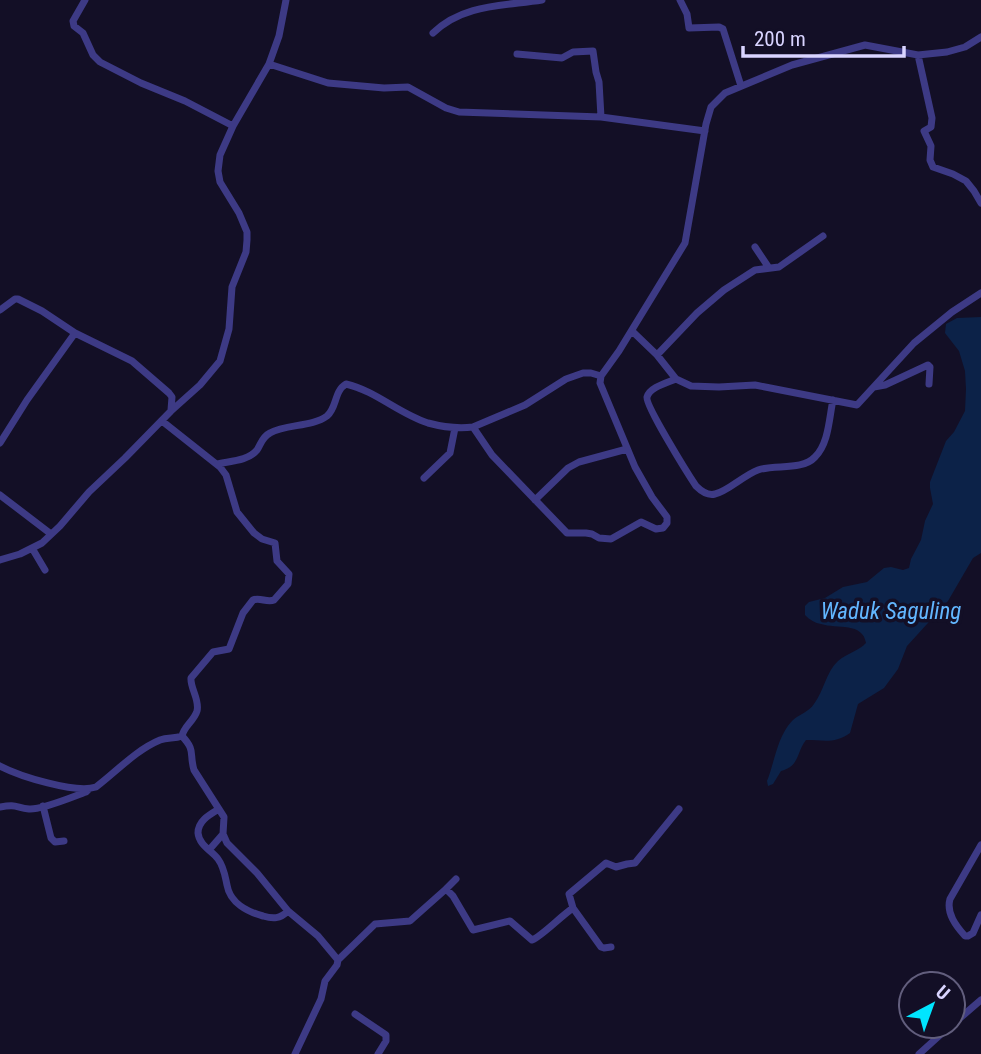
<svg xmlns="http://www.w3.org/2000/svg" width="981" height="1054" font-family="'Roboto Condensed',sans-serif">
<rect width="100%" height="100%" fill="#130f26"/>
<path fill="#0c2248" d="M981,317V553L973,558L948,601L907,646L898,669L884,688L858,704L850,733C834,744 825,740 806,740C796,753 800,766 781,771L773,784L768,786L767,781C775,761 777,737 792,721C799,714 809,712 814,704C824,691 826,672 838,661C847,653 859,651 866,643C863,622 837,629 821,624C815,623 810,620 805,615V606L809,602L825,598L843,587L867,582L884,568L891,567L903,570L909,568L911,559L921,540L925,521L933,504L930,488V482L946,441L954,432L965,411L966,389L965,371L959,351L945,333L946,324L957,318Z"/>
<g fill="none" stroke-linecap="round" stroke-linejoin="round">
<path stroke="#3d3a85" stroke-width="7" d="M85,0L73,21L74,26L83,33L93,55L100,62L141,83L185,101L233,126
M680,0L687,14L689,28L719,27L723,29L741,86
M433,33C463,4 503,6 542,0
M517,54L562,58L573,52L593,51L596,72L599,82L601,117
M918,55L932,118L931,127L924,131L931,146L930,160L933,167L953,174L966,181L974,191L981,203
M269,64L328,83L384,88L408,87L446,108L459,112L601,117L705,131
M755,247L769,268
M0,310L15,299H18L42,311L75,333L132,361L169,393L172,397L171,410
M632,331L657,355L676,379L691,386L719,387L755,385L857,405L914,343L952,312L981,293
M657,355L697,313L724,290L755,270L779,267L823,236
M676,379C667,383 650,387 647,397C645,405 688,474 696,486C701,491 707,496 715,494C727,492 744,475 758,470C775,464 802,471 815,457C829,443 829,418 833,400
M874,387L885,385L928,365L930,367L929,384
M473,427L525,405L566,379L583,373H591L601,376
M0,443L27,400L75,333
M217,464C230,461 248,461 257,450C261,444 262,437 270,433C286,424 312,427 327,416C337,408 334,391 346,384C376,391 399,414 428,423C443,427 458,429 473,427L492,455L567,533H586L592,534L599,538L611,539L641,522L656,529L663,528L667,523V517L652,497L635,467L600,383L601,376L619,351L685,243L706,124L711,107L725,93L792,65L865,45L918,55L947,52L965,47L981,37
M424,478L450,453L455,428
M0,495L51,534
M535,500L568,468L579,462L627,449
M32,548L45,570
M0,560L20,554L42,543L60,526L89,492L125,458L171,411L200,385L220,361L229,329L232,287L246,252L247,240V232L239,213L220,182L218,171L220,155L233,126L269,64L279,36L286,0
M182,736C196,751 189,753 194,770L224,817L223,834L227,843L257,873L288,911L318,936L338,960L337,965L325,981L321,999L295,1054
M0,766C19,776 76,794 96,787C117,771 136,750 160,740C168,737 174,739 182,736C184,726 194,721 197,711C200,700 190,688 191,678L213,652L229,649L243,613L253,600C260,597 267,603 274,600L288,584L289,574L277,561L275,543L262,539L254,533L237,512L226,475L220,467L162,421
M43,806L51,838L55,842L64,841
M0,807C16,804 15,807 29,809C42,810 72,797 86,792L88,790
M219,809C209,815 198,821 198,833C199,845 212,851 218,859C224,867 225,876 227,885C230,903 248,912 263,916C273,919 280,919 288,911
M981,845L950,899C946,913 956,926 965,936H968L973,933L981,915
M209,850L223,834
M446,889L456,879
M611,947L604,948L601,947L573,908L569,894L606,863L616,867L627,864L635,863L679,809
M338,960L375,924L410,921L446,889L453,896L473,930L510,921L532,940C542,936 561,916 573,908
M355,1014L386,1035V1041L378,1054
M953,1024L981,1000
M919,1054L950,1026"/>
</g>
<g text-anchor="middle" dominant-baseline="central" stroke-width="7" stroke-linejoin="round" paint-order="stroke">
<g font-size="23" font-style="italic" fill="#62b6ff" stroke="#130f26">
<text x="891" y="611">Waduk Saguling</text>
</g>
</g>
<g transform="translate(932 1005) rotate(41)"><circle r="33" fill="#130f26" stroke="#625e7d" stroke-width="2"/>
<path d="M0-5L12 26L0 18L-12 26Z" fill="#00e5ff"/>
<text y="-10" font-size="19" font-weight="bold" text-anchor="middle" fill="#d9d4ff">U</text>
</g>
<path d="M743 46v10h161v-10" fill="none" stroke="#d9d4ff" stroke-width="3.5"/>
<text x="754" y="46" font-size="21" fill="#d9d4ff" stroke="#130f26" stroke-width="5" paint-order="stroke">200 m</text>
</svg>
